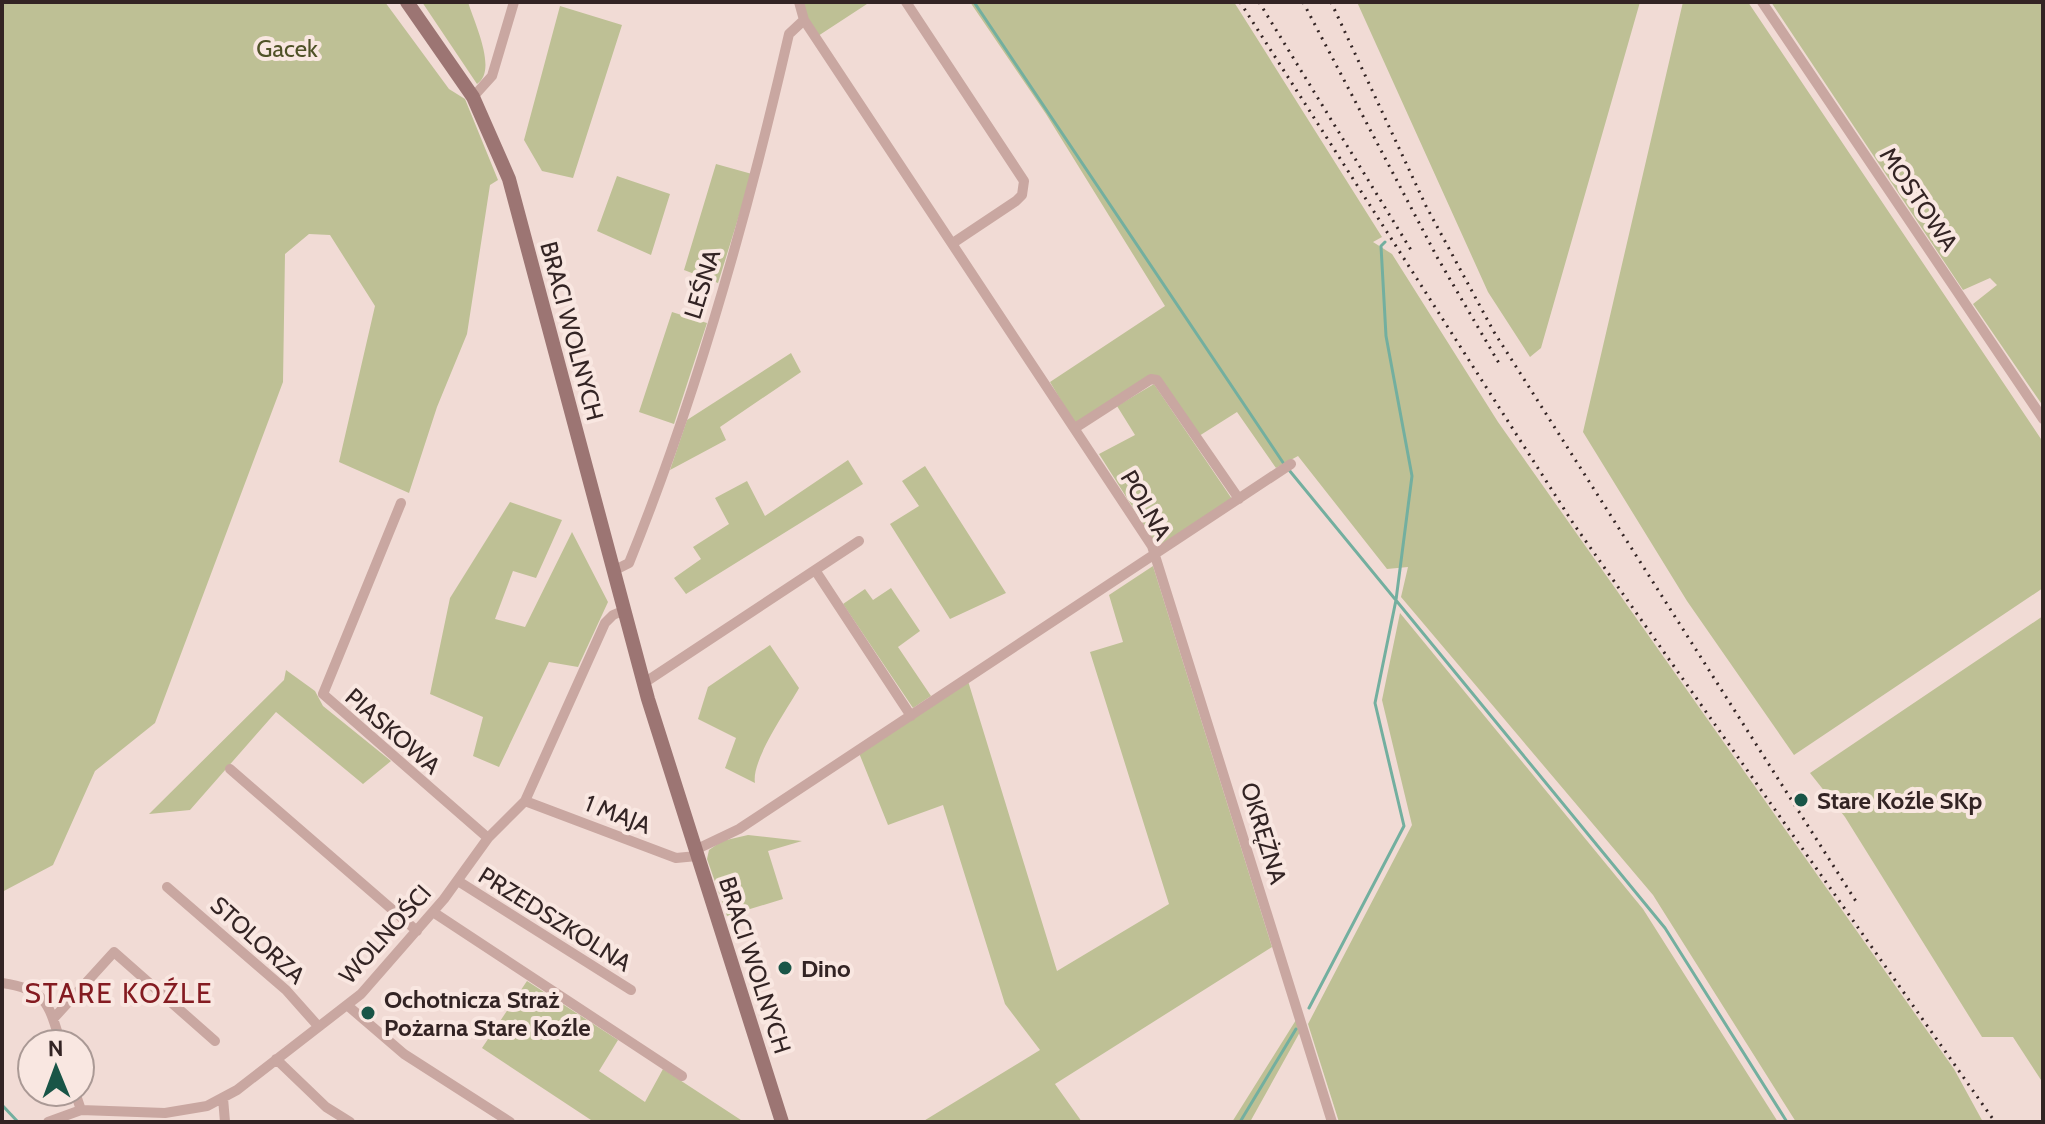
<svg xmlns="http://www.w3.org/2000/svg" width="2045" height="1124" font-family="Cabin,sans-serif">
<rect width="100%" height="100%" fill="#f1dbd5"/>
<path fill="#bec095" d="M2,2H385L449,89L465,99L498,180L490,185L467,334L437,407L409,493L339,462L375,306L330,235L309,234L285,254L283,382L155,723L95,771L53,865L2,892Z
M422,2H468C474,22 498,71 477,84Z
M801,2H870L818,36L799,7Z
M970,2H1234L1382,237L1373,242L1392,254L1498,422L1954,1069L1983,1122H1796L1653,895L1401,597L1408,567L1387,569L1298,456L1276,468L1237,412L1199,436L1158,377L1075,424L1050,382L1165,306L1046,114Z
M1357,2H1640L1541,348L1530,357L1488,292Z
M1683,2H1748L2043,442V588L1794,755L1687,601L1583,432Z
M1771,2H2043V406L1973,304L1997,285L1990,278L1963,290Z
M560,6L622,25L573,178L542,171L524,140Z
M716,164L752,174L718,283L684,270Z
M617,176L670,194L651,255L597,231Z
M672,312L707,323L674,424L639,412Z
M791,353L801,372L720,427L726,440L670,470L687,420Z
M1154,384L1232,499L1164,544H1156L1099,454L1135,435L1117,406Z
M848,460L863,484L686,594L674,578L701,559L693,547L729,524L715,498L747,481L765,516Z
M925,466L1006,593L950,619L890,524L919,506L902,481Z
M510,502L562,520L536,578L513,571L495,619L525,627L572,532L608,602L578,667L549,662L499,767L473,756L483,717L430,694L450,598Z
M1153,566L1272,947L1055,1084L1082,1122H922L1040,1050L1005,1004L943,805L888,825L859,753L968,681L1057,971L1169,904L1090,652L1123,642L1109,595Z
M891,588L920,631L898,647L931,696L913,708L843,604L865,589L873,600Z
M1400,613L1643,909L1778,1122H1339L1308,1024L1412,825L1382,700Z
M2043,616V1083L2013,1037H1982L1845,817L1810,773Z
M770,645L799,688C787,710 751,760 755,783L725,768L736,738L698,719L708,687Z
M286,670L315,691L323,706L391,761L363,784L276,712L190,810L149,814L284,680Z
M748,835L802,841L768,851L783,899L727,916L707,859L709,850L722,841Z
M527,981L618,1040L599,1071L645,1102L663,1069L744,1122H594L482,1048Z
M1296,1020L1300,1032L1250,1122H1232Z"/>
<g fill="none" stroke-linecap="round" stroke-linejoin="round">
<path stroke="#73af9f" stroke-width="3" d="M974,2L1284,464
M1289,470L1665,928L1787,1122
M1309,1008L1404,826L1375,703L1396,600L1412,476L1386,336L1381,246L1385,242
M2,1105L18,1122
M1240,1122L1296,1029"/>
<path stroke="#c9a7a1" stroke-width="10" d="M906,2L1024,181L1022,195L1016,201L953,243
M1762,2L2043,419
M804,20L1152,546L1332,1122
M473,97L492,76L514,2
M1075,428L1151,379L1157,380L1239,499
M401,503L323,694L488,838
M615,570L629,563C698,393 748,213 789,34L804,20L799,2
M815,570L911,716
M644,683L859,541
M230,769L417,931
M525,801L676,858L697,856
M695,850L739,829L1291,464
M458,881L631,990
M167,887L286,990L318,1026
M433,912L682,1076
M2,983C47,989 49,1005 61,1044
M347,1005L404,1054L510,1122
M53,1019L114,952L215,1041
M276,1059L326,1107L350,1122
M75,1092L81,1110
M223,1098L225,1122
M48,1122L81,1110L165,1113L207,1106L237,1090L361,994L444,899L488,838L525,801L605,623L613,615L625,610"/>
<path stroke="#9c7573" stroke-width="14" d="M407,2L473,97L509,179L648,699L782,1122"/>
<path stroke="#332424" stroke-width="3" stroke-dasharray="2 6" stroke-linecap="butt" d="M1240,2L1573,523L1995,1122
M1259,2L1411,250
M1303,2L1437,257L1500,365
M1331,2L1426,206L1494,332L1857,903"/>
</g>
<g fill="#195547" stroke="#f9e7e1" stroke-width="3">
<circle cx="1801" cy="800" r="8"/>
<circle cx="785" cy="968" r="8"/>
<circle cx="368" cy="1013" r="8"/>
</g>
<g text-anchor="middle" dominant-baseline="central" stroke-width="8" stroke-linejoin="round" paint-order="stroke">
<g font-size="24" fill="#4f5227" stroke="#f9e7e1">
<text x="287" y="48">Gacek</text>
</g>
<g font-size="24" fill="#332424" stroke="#f9e7e1">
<text transform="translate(1919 199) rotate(56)">MOSTOWA</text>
<text transform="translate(702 284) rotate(-73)">LEŚNA</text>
<text transform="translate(572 331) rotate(75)">BRACI WOLNYCH</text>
<text transform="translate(1146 505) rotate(60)">POLNA</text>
<text transform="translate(393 731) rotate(41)">PIASKOWA</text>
<text transform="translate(618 814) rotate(21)">1 MAJA</text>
<text transform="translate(1264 833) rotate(73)">OKRĘŻNA</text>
<text transform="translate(555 919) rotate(32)">PRZEDSZKOLNA</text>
<text transform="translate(385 934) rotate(-48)">WOLNOŚCI</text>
<text transform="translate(258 940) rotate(42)">STOLORZA</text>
<text transform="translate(755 965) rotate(72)">BRACI WOLNYCH</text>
</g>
<g font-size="24" font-weight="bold" fill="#332424" stroke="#f9e7e1" text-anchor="start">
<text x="1817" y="800">Stare Koźle SKp</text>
<text x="801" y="968">Dino</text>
<text x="384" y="999">Ochotnicza Straż<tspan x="384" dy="28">Pożarna Stare Koźle</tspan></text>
</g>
<g font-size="28" letter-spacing="2" fill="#841b21" stroke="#f9e7e1">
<text x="119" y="993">STARE KOŹLE</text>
</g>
</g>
<rect width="2045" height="1124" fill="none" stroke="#332424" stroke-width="8"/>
<g transform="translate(56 1068) rotate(359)"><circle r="38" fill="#f9e7e1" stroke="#aa9995" stroke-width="2"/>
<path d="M0-6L14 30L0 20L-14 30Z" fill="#195547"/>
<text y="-12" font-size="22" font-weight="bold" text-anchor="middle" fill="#332424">N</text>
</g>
</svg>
